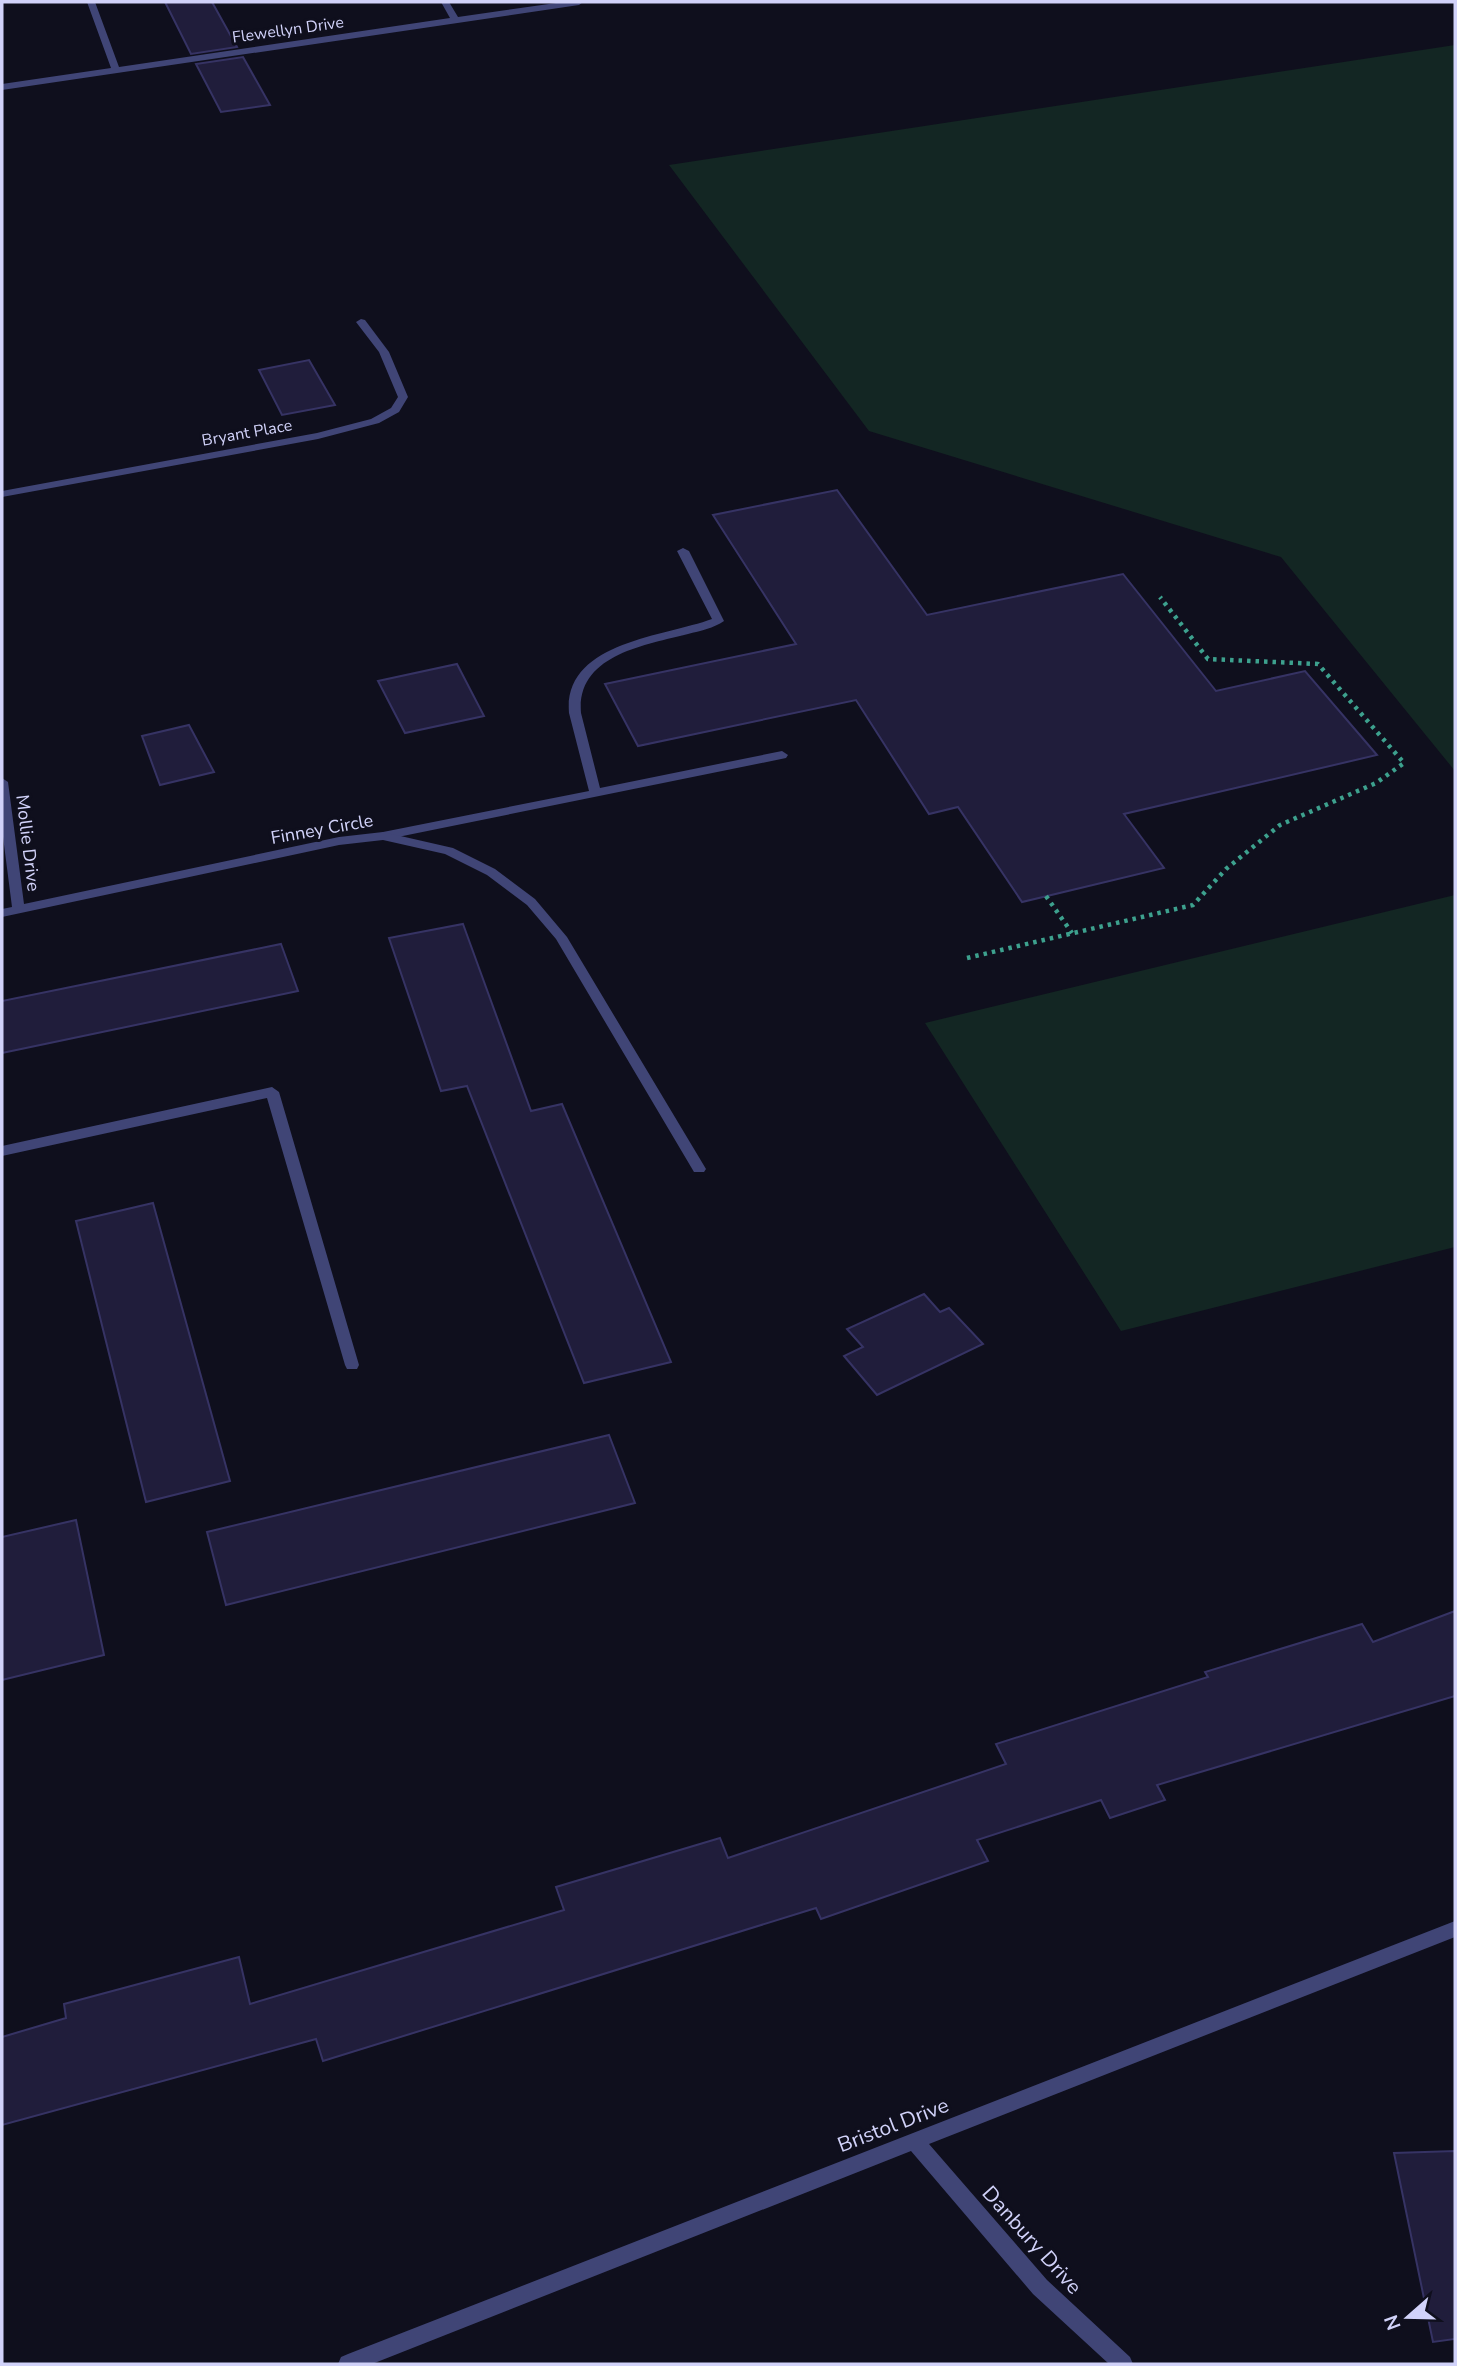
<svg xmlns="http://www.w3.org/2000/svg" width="1457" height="2366" font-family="'Nunito Sans',sans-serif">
<rect width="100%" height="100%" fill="#0f0f1d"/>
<path fill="#132623" d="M1455,45V771L1281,557L869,431L669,165Z
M1455,895V1247L1121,1331L925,1023Z"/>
<path fill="#201d3b" stroke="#363364" stroke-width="2" d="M165,2H212L237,47L191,54Z
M243,57L270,105L221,112L196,64Z
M309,360L335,405L282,415L259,370Z
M837,490L927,615L1123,574L1216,691L1305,671L1377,755L1124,814L1164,868L1022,902L958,807L929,814L856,700L638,746L605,684L796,644L713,515Z
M457,664L484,716L405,733L378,681Z
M189,725L214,772L160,785L142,736Z
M463,924L531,1111L562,1104L671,1362L584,1383L467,1086L441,1091L389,938Z
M281,944L298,991L2,1053V1001Z
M153,1203L230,1481L146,1502L76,1221Z
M924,1294L940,1312L949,1308L983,1344L877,1395L844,1356L863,1347L847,1329Z
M609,1435L635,1503L226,1605L207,1532Z
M76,1520L104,1655L2,1680V1537Z
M1455,1611V1696L1157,1785L1165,1800L1110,1818L1101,1800L977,1840L988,1861L821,1919L816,1908L323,2061L316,2039L2,2125V2037L66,2018L64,2004L239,1957L250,2004L564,1910L556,1887L720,1838L728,1858L1006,1764L996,1744L1208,1677L1205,1672L1362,1624L1373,1642Z
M1455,2151V2339L1433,2342L1394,2153Z"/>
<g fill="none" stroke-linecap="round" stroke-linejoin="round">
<path stroke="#3da18e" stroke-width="4.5" stroke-dasharray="3.5 5" stroke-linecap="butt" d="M1046,896L1072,933
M967,958L1193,905L1226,869L1280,825L1376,783L1404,763L1318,664L1208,659L1160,597"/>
<path fill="#404576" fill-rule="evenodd" d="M683,548L689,551L724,621C714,628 700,631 688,634C645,645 576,655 581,713L600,788L782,751L788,755L786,758L383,840L379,839L377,836L383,832L589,791L569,713C563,642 663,637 712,619L677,551Z
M272,1087L279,1092L359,1365L357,1369H347L345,1365L267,1098L2,1156V1146Z"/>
<path fill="#404576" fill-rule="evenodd" d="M87,2H95L119,67L450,18L441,2H449L458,17L563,2H583L579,5L2,90V84L111,68Z
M361,319L365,320L389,352L408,397L399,412L379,423L318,439L2,497V491L317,433L371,419L391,408L398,397L379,352L356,322Z
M2,778L8,782L24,904L339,837L383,832L453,848L495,869L535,899L567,937L706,1169L704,1172H694L556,939L527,905L487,875L445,854L383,840L339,845L2,917V909L12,907L2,829Z
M1455,1921V1937L929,2144L1047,2280L1130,2357L1133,2364H1109L1033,2294L911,2151L372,2364H338L341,2357L348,2354Z"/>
</g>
<g text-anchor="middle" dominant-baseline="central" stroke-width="6" stroke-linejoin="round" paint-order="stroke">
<g font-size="16" fill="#d1d2f9" stroke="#0f0f1d">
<text transform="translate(288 30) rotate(-8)">Flewellyn Drive</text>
<text transform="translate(247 433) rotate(-10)">Bryant Place</text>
</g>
<g font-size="18" fill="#d1d2f9" stroke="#0f0f1d">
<text transform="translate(322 829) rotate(-10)">Finney Circle</text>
<text transform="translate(28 843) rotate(83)">Mollie Drive</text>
</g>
<g font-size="21" fill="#d1d2f9" stroke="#0f0f1d">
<text transform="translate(893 2125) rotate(-21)">Bristol Drive</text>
<text transform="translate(1032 2240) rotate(48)">Danbury Drive</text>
</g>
</g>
<rect width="1457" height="2366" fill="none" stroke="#d1d2f9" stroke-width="7"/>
<g transform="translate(1408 2317) rotate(250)" stroke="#0f0f1d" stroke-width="5" paint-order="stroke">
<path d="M0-5L12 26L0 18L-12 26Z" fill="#d1d2f9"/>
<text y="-10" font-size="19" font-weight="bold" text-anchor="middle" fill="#d1d2f9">N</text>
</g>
</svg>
